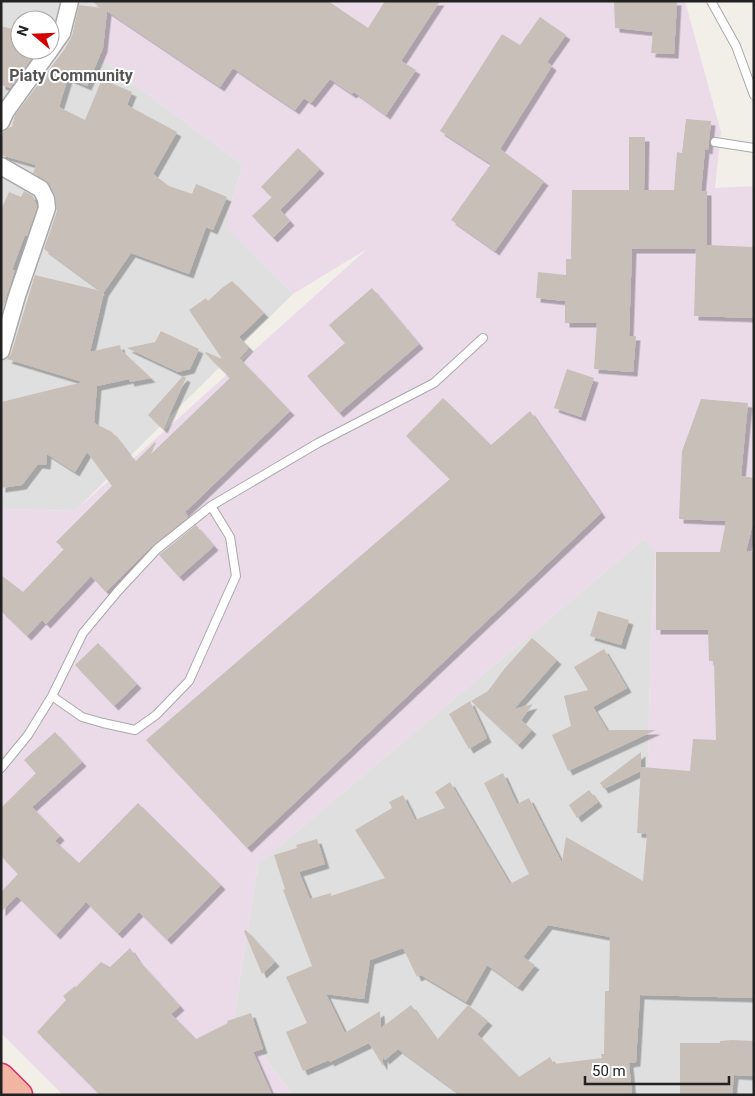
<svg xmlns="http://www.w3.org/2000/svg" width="755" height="1096" font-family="Roboto,sans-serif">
<defs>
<filter id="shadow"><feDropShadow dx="4.5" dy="4.5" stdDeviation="0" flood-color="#0004"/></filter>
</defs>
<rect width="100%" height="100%" fill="#f2efe9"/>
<path fill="#e0dfdf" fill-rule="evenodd" d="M1,1H100L98,57L243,165L228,213L229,229L293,294L75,511L1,509ZM20,20H50V50H20Z
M644,539L656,552L651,635L645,880L754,969V1095H293L234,1017L258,864Z"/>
<path fill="#ebdbe8" d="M100,1H685L721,132L715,188L754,186V969L599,879L645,880L651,635L656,553L644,539L258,864L234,1017L293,1095H63L1,1033V509L75,511L367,249L293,294L228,229V213L243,165L98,57Z"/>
<path fill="#c7bfb8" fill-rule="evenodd" filter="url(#shadow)" d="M92,1H328L368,28L385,1H440L401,61L416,70L386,115L354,92L352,94L330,79L311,103L304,98L295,110L233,68L220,87L107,11L103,48L87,86L68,78L59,107L85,120L102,79L132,92L127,105L177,132L153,174L169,186L192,194L196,184L227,197L213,230L206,227L189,274L131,253L104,292L90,352L120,345L121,350L151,378L130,382L129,379L97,386L94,423L112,432L135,462L155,442L156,443L151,454L230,378L205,353L206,352L222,359L189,310L206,298L208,301L222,288L232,281L264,313L239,337L249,347L239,358L290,411L185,512L188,517L152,546L106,592L91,576L46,624L42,620L27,636L1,611V575L23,592L64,549L56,542L112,486L87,452L75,472L47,454L46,465L38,464L22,485L1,488V402L83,382L7,359L11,354L35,275L101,291L44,249L57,211L55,195L46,181L33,173L36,165L1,155V141L3,132L10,127H12L15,115L64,50L72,36L79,5L101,8Z
M614,1H677L674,54L651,53L653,32L615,28Z
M540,17L566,35L547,62L552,66L500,149L544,181L495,251L451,220L491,164L440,131L502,34L520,45Z
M1,26L20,31V50H38L10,88L1,85Z
M686,119L711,121L708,150L705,149L701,191H707V245L754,247V318L694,316L696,249H632L629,336H636L633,372L594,369L597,323H565V301L536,298L538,272L566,275V259H571L572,190H629V137H645L644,190H674L677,152L682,153Z
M298,148L320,169L280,210L290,221L273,238L252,216L272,197L261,187Z
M24,191L33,196L37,207L27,236L25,235L12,270H15L1,314V210L9,192L21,197Z
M372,288L419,344L339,413L307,376L345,343L329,325Z
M161,331L199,349L190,369L178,372L127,348L155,342Z
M567,369L594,378L581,417L554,408Z
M183,376L186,378L163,429L148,415Z
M443,398L491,445L530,411L601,513L247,848L146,740L450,479L406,436Z
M701,399L748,403L741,476L754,478V518L746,552L754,551V998L640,995L636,1062L629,1063L632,1095H461L398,1049L385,1060L383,1057V1066L369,1043L330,1062L329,1060L303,1071L286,1032L307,1023L286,977L312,966L283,890L285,889L274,855L297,848L296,845L317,839L325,864L299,872L310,899L331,893V896L385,878L355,830L392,808L389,802L403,795L415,820L445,808L435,792L450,782L510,884L529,874L484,783L503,773L517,804L529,798L562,863L566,837L643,881L647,834L637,833L641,767L690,771L693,739L716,740L714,661H709L708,630H656V552H720L726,521L679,519L682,451ZM548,925L610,937L609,991H605L604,1054H601L602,1058L554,1064L550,1057L519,1077L477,1034L488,1021L468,1005L437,1040L411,1005L381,1028L380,1011L345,1033L326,994L364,999L370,960L403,948L417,977L421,975L466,1002L487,965L518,987L535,965L523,957Z
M196,525L214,546L179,577L159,555Z
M598,611L629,620L621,645L590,636Z
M532,638L557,660L514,709L533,704L521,720L532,730L518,745L471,701L488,691L505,668Z
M98,643L137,684L114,706L75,665Z
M604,649L627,688L593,707L607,730H656L568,771L552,735L571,726L564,696L588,690L574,667Z
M470,701L487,738L469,749L449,714Z
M55,732L82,762L32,807L60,836L55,841L79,863L138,803L221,885L167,940L139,912L118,934L86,902L56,935L17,896L1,912V892L18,874L1,856V808L36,773L24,760Z
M641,752V771L604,789L600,783Z
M589,790L598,802L577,818L569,805Z
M246,930L275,962L262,974L244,931Z
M130,948L138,960L180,1006L171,1014L196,1039L228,1023L227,1021L251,1013L263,1049L253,1052L272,1095H100L37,1032L66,1000L63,996L75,986L76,987L101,962L110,967Z
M732,1040L754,1041V1076L734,1075L732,1095H680V1043H720V1041Z"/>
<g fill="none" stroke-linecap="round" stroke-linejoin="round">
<defs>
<path id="service" d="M711,1L736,46L754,95
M715,142L754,148
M52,696L82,717L103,723L135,730L156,715L189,681L236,576L230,537L211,506
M1,768L28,735L52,696L83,633L118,591L157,549L211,506L318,443L434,383L483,338"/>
<path id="minor" d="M50,50L62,33L70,1
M1,122L6,111L50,50
M1,166L41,189L46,199L47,208L17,296L1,351"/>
<path id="trunk" d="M1,1077L19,1095"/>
</defs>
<use href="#service" stroke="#a9a9a9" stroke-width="10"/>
<use href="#minor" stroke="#a9a9a9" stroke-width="19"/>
<use href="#trunk" stroke="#dc2a67" stroke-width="29"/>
<use href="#service" stroke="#fff" stroke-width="8"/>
<use href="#minor" stroke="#fff" stroke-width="16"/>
<use href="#trunk" stroke="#f2b4a3" stroke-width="26"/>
</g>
<g text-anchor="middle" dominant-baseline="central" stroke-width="4" stroke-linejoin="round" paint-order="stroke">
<g font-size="16" font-weight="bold" fill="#555" stroke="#fff">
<text x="71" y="75">Piaty Community</text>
</g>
</g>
<rect width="755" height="1096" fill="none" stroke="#222222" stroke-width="5"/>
<g transform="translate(35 35) rotate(289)"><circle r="24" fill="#ffffff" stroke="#a7a7a7"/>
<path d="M0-4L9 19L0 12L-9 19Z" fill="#d40000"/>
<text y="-8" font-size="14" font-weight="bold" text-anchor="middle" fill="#222222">N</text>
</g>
<path d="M585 1076v8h144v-8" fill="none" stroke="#222222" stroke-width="2.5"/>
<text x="592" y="1076" font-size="15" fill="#222222" stroke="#ffffff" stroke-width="4" paint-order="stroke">50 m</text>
</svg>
